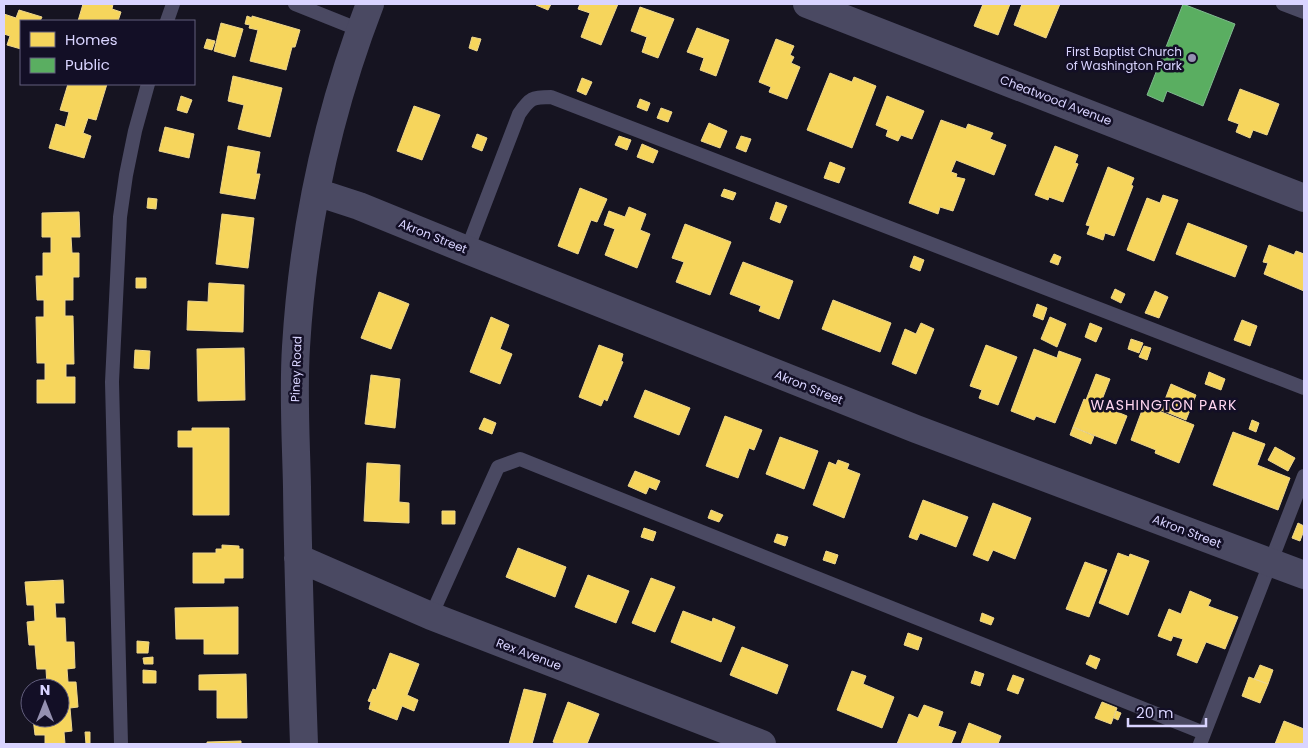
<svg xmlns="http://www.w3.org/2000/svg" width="1308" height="748" font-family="Poppins,sans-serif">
<rect width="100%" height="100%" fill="#161421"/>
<path fill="#f6d55c" stroke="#edd58d" d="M83,4H113L112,9L121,12L118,21H78Z
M537,4H551L548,10L536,5Z
M580,4H618L601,45L581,37L590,13L578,9Z
M983,4H1010L998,35L974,26Z
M1022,4H1060L1046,38L1014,25Z
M640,7L674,19L658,58L642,52L647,37L631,31Z
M19,10L42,17L40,21H21V49L7,45L10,36L4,34V14L16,18Z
M247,16L252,18V16L300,30L295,47H292L286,70L250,61L258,30L249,28L250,25L245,24Z
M221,23L243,29L235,57L214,51Z
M697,28L729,40L716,76L700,70L704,58L687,52Z
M472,37L481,39L477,51L469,48Z
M207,39L215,41L212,50L204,48Z
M776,39L794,46L790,55L794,57L791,63L800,67L787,99L769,92L771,87L759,82Z
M830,73L852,82L854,77L876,86L852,148L807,130Z
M233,76L282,88L270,137L238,129L244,105L228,101Z
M582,78L592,82L586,95L577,91Z
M68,84H107L96,120L88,118L83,133L91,136L84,158L49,148L56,124L65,127L69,112L60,110Z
M1240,89L1279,104L1267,135L1253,130L1250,138L1236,132L1239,124L1228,120Z
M181,96L192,100L187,113L177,110Z
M887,96L924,111L912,139L901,135L898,141L886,136L888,130L876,125Z
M640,99L650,103L647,111L637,107Z
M414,106L440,115L422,160L397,151Z
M661,108L672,112L668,122L657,118Z
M941,120L966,129L968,124L993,133L990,139L1006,145L994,175L956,160L951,172L957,174L956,177L965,179L953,211L940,207L938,214L909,203Z
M709,123L727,131L720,148L701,141Z
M165,127L194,134L189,158L159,151Z
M477,134L487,138L482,151L472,147Z
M619,136L631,140L627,150L615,145Z
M741,136L751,139L746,152L736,148Z
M642,144L658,151L653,163L637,157Z
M228,146L260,152L256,174H260L255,199L220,193Z
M1055,146L1078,155L1075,163L1078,164L1063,202L1049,197L1048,200L1035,195Z
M830,162L845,168L839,183L824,178Z
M1108,167L1134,178L1131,185L1133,186L1114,236L1105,233L1103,240L1087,234L1090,226L1086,225Z
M580,188L607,199L597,222L591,220L578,254L558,246Z
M724,189L736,193L733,200L721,196Z
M1163,195L1178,200L1154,261L1127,250L1147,198L1160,203Z
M148,198L157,199L156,209L147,208Z
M776,202L787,206L780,223L770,219Z
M629,207L646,214L640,230L650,234L637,268L605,255L615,229L604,225L609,211L625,217Z
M79,212L80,237H71L72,253H79V277H73V300H65V316H73L74,364H66V377H75V403H37V380H45V363H37L36,317H44V300H37L36,276H43V253H51V237H42V213Z
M222,214L254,218L248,268L216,264Z
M1188,223L1247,246L1235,277L1176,254Z
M685,224L731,242L710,295L676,282L684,262L672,258Z
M1269,245L1294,255L1296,251L1304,254V291L1264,274L1268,263L1263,262Z
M1054,254L1061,257L1058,265L1050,262Z
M914,256L924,260L920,271L910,267Z
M743,262L793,281L779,319L759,311L761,306L730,294Z
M136,278H146V288H136Z
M209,283L244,285L243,332L187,330L188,301L208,302Z
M1115,289L1125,294L1121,303L1111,298Z
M1155,291L1168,297L1159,318L1145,313Z
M379,292L409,304L391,349L361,338Z
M833,300L891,323L880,352L822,329Z
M1037,304L1047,308L1043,320L1033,316Z
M491,317L509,325L500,349L512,354L500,384L470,372Z
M1050,317L1066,324L1057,347L1041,339Z
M1242,320L1257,326L1250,346L1234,340Z
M921,323L934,329L916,374L892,364L905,329L916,334Z
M1090,323L1102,328L1096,342L1085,337Z
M1131,339L1143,343L1139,353L1128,349Z
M599,345L623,354L621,361L623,362L607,401L604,399L601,406L579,397Z
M986,345L1017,357L998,405L979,398L982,390L970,386Z
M1144,346L1151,348L1147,360L1139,357Z
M244,348L245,400L198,401L197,349Z
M1034,349L1057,358L1059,351L1081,359L1055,423L1036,416L1034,420L1011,411Z
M135,350L150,351L149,369L134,368Z
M1209,372L1225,379L1221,390L1205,384Z
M1096,374L1110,379L1100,405L1127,416L1116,444L1073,427L1084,399L1086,400Z
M371,375L400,379L395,428L365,424Z
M1171,384L1196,395L1186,420L1161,410Z
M645,390L690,408L679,435L634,417Z
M1144,405L1194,425L1179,463L1155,453L1156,450L1131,440Z
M725,416L762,430L754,450L749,448L738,478L706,466Z
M484,418L496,423L492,434L479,429Z
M1252,420L1259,423L1256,432L1249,429Z
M1073,427L1094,436L1091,444L1070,435Z
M192,428H229V515H193V447H178V431H192Z
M1233,432L1265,444L1257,465L1290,478L1278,510L1213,485Z
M780,437L818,451L804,489L766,474Z
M1275,447L1295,458L1288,471L1268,460Z
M838,460L849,464L847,469L860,474L844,518L813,505L829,462L836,465Z
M367,463L400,465L399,502L409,503V523L364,521Z
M635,471L660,481L656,490L649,487L646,494L628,486Z
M923,500L968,517L956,547L920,533L917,540L909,537Z
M993,503L1031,518L1015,559L993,550L988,561L973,555Z
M711,510L723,515L719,522L708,518Z
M442,511H455V524H442Z
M1298,523L1304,526V530L1300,541L1292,538Z
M644,528L656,532L653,541L641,537Z
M777,534L788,537L785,546L774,542Z
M222,545L239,546V549H243V578H224V583H193V553H216V549H222Z
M518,548L566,567L555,597L506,577Z
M826,551L838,555L835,564L823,560Z
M1118,553L1129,557L1130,554L1149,561L1128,615L1099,603Z
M1085,562L1107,570L1089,617L1066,609Z
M588,575L629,591L616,623L575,607Z
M651,578L675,587L655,632L632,623Z
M63,580L64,603H55L56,618H65L66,642H74L75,668L67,669L68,682H76L78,707L70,708L72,731L64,732L65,744H45V735H35L33,718H60V688H39V686H47L46,669H37L35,645H29L27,622L35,621L34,605H27L25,582Z
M1190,591L1211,600L1208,606L1238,617L1225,649L1206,642L1197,663L1177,655L1183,639L1173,636L1171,641L1158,636L1169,609L1181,614Z
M238,607V654H204V639H176L175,608Z
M683,611L712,622L713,618L735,627L721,662L671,642Z
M982,613L994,618L991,625L980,621Z
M908,633L922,638L918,650L904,645Z
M137,641L149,642L148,653H137Z
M742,647L788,665L777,694L730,675Z
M390,653L419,664L407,695L418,700L414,711L402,706L397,720L369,709L371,702L368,701L373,689L376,690Z
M1090,655L1100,659L1096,669L1086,664Z
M153,657V664H144L143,658Z
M1260,665L1273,670L1268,684L1254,679Z
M143,670L156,671V683H143Z
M852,671L866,676L863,684L894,697L882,728L837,710Z
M975,671L984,674L980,686L971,683Z
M246,674L247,718H217V690H199V675Z
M1013,675L1024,679L1018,694L1007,690Z
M1249,677L1268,684L1260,703L1242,696Z
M524,689L546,694L532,744H509Z
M568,702L599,714L587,744H558L553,742Z
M1102,702L1117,708L1111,724L1095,718Z
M924,705L943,712L938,726L956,732L951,744H897L909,714L918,718Z
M1116,711L1121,713L1118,720L1114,718Z
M1284,721L1304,729V744H1275Z
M969,723L1001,736L998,744H961Z
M85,732H90V744H86Z
M241,741V744H207V742Z"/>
<path fill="#5aae61" stroke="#80b990" d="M1183,4L1235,24L1203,106L1167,91L1163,102L1147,95Z"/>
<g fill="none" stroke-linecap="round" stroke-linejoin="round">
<path stroke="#4a4962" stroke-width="14" d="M295,4L360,30
M1283,4L1304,12
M167,21L173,4
M467,250L519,114C530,98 532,97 551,97L1304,388
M431,616L498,467L520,459L1204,733
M121,744L112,382L120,217L126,175L135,131L148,84
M1200,744L1304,476"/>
<path stroke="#4a4962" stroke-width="28" d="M807,4L1304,198
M316,192L359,206L467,250L916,429L1304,575
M298,558L431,616L762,744
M304,744C301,658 298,573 297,487C296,440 293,393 296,347C303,230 328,113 370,4"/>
</g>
<circle fill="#9591b1" stroke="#130f26" stroke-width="2" cx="1192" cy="58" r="5"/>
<g text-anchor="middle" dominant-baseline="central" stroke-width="5" stroke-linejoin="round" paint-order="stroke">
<g font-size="12" fill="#d9d4ff" stroke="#130f26" text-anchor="end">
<text x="1182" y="51">First Baptist Church<tspan x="1182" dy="14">of Washington Park</tspan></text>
</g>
<g font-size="12" fill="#d9d4ff" stroke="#130f26">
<text transform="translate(1056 100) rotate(21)">Cheatwood Avenue</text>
<text transform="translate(433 236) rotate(22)">Akron Street</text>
<text transform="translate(296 369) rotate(-88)">Piney Road</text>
<text transform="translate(809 387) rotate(22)">Akron Street</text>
<text transform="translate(1187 531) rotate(21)">Akron Street</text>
<text transform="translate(529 654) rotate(21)">Rex Avenue</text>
</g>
<g font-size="14" letter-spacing="1" fill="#ffd6f0" stroke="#130f26">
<text x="1164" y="405">WASHINGTON PARK</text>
</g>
</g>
<rect width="1308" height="748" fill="none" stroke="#d9d4ff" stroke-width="10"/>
<rect x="20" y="20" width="175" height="65" fill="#130f26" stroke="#625e7d"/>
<rect x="30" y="32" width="25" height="15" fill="#f6d55c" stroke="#625e7d"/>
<text x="65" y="45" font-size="15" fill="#d9d4ff">Homes</text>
<rect x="30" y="58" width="25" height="15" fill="#5aae61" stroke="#625e7d"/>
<text x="65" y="70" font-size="15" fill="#d9d4ff">Public</text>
<g transform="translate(45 703)"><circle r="24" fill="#130f26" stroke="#625e7d"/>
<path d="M0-4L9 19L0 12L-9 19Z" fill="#9591b1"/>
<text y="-8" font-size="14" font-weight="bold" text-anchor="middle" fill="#d9d4ff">N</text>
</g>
<path d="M1128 718v8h78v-8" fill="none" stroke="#d9d4ff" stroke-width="2.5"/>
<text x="1136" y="718" font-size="15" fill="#d9d4ff" stroke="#130f26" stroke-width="4" paint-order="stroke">20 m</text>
</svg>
